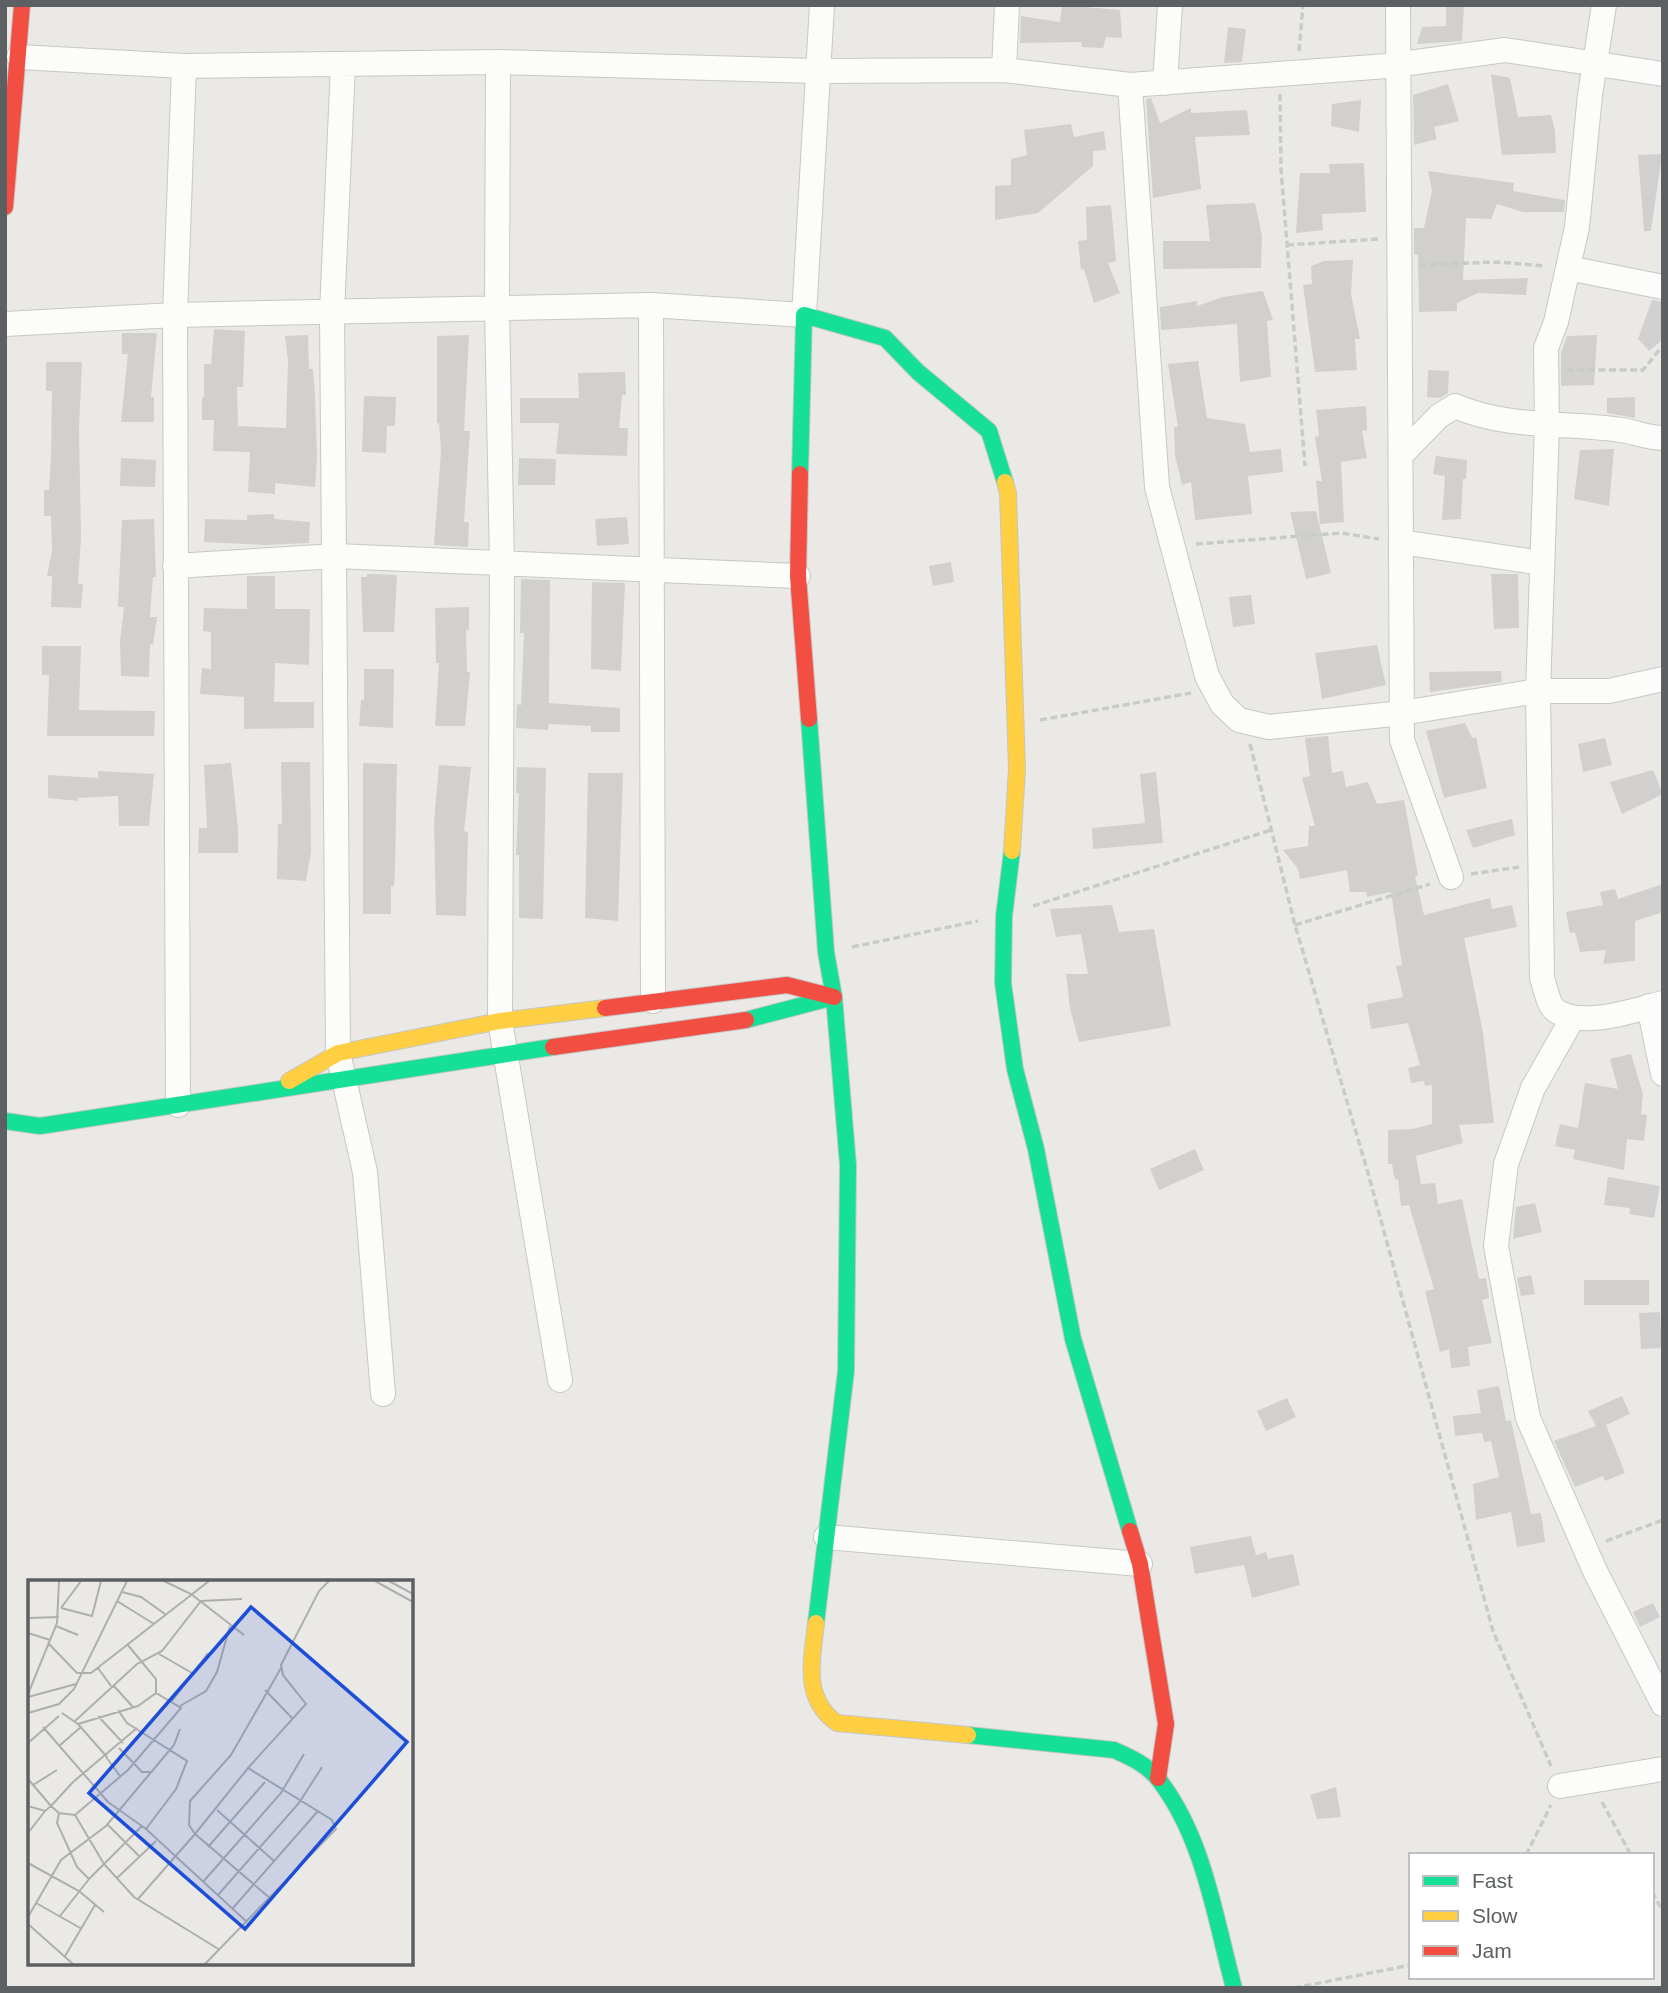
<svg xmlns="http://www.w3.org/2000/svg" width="1668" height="1993" font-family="Helvetica,sans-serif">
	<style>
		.building { fill: #d2d0cf }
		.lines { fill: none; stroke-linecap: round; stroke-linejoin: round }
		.street-casing { stroke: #c7c7c6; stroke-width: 26 }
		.fast-casing { stroke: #c5c6c5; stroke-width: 18 }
		.slow-casing { stroke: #c5c6c5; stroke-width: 18 }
		.jam-casing { stroke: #c5c6c5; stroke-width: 18 }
		.path { stroke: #c8ccc8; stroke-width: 3.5; stroke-dasharray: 7 3.5; stroke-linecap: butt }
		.street { stroke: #fcfcfb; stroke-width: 24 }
		.fast { stroke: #16e098; stroke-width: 16 }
		.slow { stroke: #ffcf43; stroke-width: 16 }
		.jam { stroke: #f24e42; stroke-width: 16 }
		.inset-road { fill: none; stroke: #aeaeae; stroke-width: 2 }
		.view { fill: #1d4ed8; fill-opacity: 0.15; stroke: #1d4ed8; stroke-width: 3.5 }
		.inset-edge { fill: none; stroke: #5c6063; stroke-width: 3.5 }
	</style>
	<rect width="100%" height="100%" fill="#ebe9e6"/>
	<path class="building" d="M1062 5 1120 10 1122 38 1106 37 1103 48 1082 47 1081 42 1020 43 1021 16 1060 22Z
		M1446 5H1464L1462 41 1417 44 1422 27 1446 26Z
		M1228 27 1246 29 1242 62 1224 63Z
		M1491 74 1510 78 1518 117 1551 115 1555 131 1556 153 1502 155Z
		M1448 84 1459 121 1434 127 1437 139 1414 145 1413 95Z
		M1151 98 1160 123 1191 108V113L1247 110 1250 135 1195 137 1201 189 1153 198 1146 99Z
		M1361 100 1359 132 1331 126 1332 104Z
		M1071 124 1074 137 1104 131 1106 150 1093 151V166L1038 213 995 220V186L1011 185V159L1027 155 1024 130Z
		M1662 154 1651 231H1644L1638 155Z
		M1364 163 1366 212 1322 214 1323 230 1296 233 1300 173H1330L1329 164Z
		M1428 171 1514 183 1513 191 1565 200 1564 212H1523L1497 204 1491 219 1466 218 1463 280 1528 278 1526 295 1478 293 1457 303V311L1419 312 1418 255 1414 254V228H1424L1432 191Z
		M1255 203 1262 236 1261 268 1163 269V241H1210L1206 205Z
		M1111 205 1116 261 1108 263 1120 293 1094 303 1084 269 1081 270 1078 241 1087 240 1086 207Z
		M1353 260 1351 294 1360 339H1355L1357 370 1315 372 1303 285 1312 284 1311 266 1324 261Z
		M1263 291 1273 320 1267 321 1271 377 1240 382 1237 324 1161 330 1160 307 1197 301V306L1223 297Z
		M1652 300 1663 302V334L1661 341 1649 351 1638 339Z
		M214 329 245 331 243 387H237L238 426 286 428 288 360 285 336 308 335 309 369H313L315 396 317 457 315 487 275 483V494L248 492 250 452 213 451 214 420H202V397H204V364H211Z
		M122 333H157L151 397H154V422H121L128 354H122Z
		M469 335 464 431H470L464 522H469L468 547 434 545 441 452 439 423H437V336Z
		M1597 335 1594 385 1561 386V353L1567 336Z
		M1198 361 1207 418 1245 424 1250 452 1281 449 1283 472 1248 476 1252 514 1195 520 1191 482 1182 485 1175 455 1174 427H1178L1168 364Z
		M46 362H82L79 428 81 538 78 584H83L81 608 51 607 52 576H47L52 551 51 516H44V490H49L51 457 52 391H46Z
		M1428 370 1449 371 1448 393 1440 398 1427 397Z
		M625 372 626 395H622L619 428H628L627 456 556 454 559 423H520V398H579L578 373Z
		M364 396 396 397 395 426H387L386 453 362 452Z
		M1635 397V418L1607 413V398Z
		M1366 406 1367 430 1362 431 1367 458 1341 462 1344 522 1320 524 1316 481H1322L1315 437 1319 436 1316 410Z
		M1614 449 1609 506 1574 499 1580 450Z
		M1436 456 1467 460 1466 479H1463L1461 519 1442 520 1445 476 1433 474Z
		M121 458 156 460 155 487 120 486Z
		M519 458 556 459 555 485H518Z
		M1316 511 1331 573 1306 579 1290 512Z
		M274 514V519L310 522 309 543 266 545 204 542 205 519 247 520V515Z
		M627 517 629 544 597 546 595 519Z
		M154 519 156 577H153L150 617H157L153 645 150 644 149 677 121 676 120 641 124 607H118L122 520Z
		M951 562 954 582 933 586 929 566Z
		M367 574 397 575 394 632H363L361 577H367Z
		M1491 574H1518L1519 628 1494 629Z
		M247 576H275V609H310L309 665 275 663 274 702H314V728L244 729V697L200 694 202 668 211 669V632L203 631 204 608 247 609Z
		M521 579 550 580 549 703 620 708V732H591V726L549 724 548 730 516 728 517 704 521 705 524 633H520Z
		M592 582 625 583 621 671 591 669Z
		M1251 595 1255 624 1233 627 1229 597Z
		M469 607V630H466L467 672H470L465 726H435L439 663H436L435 608Z
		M1377 645 1386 685 1322 699 1315 653Z
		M42 646H81L79 710 155 711 154 736H47L49 675H42Z
		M364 669H394L393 728 359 726 361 700H364Z
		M1501 671 1502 682 1430 692 1429 672Z
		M1465 723 1472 738 1476 737 1487 788 1444 798 1426 731Z
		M1328 736 1332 773 1343 771 1346 787 1368 782 1377 804 1404 800 1418 875 1415 876 1424 915 1490 898 1492 909 1512 905 1517 927 1464 938 1483 1033 1494 1123 1459 1125 1463 1143 1416 1156 1421 1184 1435 1183 1438 1204 1462 1199 1479 1279 1486 1278 1489 1298 1482 1300 1492 1343 1468 1347 1470 1366 1451 1368 1449 1349 1440 1352 1425 1291 1434 1289 1409 1205 1401 1206 1398 1179 1395 1180 1392 1164H1388V1130L1413 1129 1432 1124V1085L1425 1086 1424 1081 1411 1083 1408 1068 1420 1065 1408 1023 1371 1029 1367 1004 1403 997 1396 966 1402 965 1391 892 1367 897 1366 892H1350L1347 870 1300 879 1298 869 1283 850 1308 846 1309 826H1315L1302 778 1310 776 1305 738Z
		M1605 738 1612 765 1583 772 1578 744Z
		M281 762H310L311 852 306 881 277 879 278 824H282Z
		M231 763 238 829V853H198L199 828H207L204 765Z
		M363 763 397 764 395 869 394 886H391V914H363Z
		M439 765 471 767 464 831 468 832 466 916 436 915 434 822Z
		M517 767 546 768 543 919 519 918V855H516L519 793H516Z
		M1653 770 1663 794 1622 814 1610 782Z
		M98 771 154 774 149 826H119L118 796 78 798V801L48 798V775L98 778Z
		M1156 772 1163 843 1093 849 1092 828 1145 823 1140 774Z
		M588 773H623L618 921 585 918Z
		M1512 819 1515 835 1473 848 1466 830Z
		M1663 884V912L1635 921V961L1603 964 1606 950 1580 952 1575 932 1570 933 1566 912 1603 905 1600 892 1615 889 1618 899Z
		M1112 905 1119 932 1154 929 1171 1026 1079 1042 1070 1008 1066 974H1088L1081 934 1056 937 1050 909Z
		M1631 1054 1643 1094 1641 1114 1647 1115 1644 1141 1627 1139 1624 1170 1573 1159 1575 1150 1555 1146 1560 1124 1578 1128 1585 1083 1618 1089 1610 1059Z
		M1195 1149 1204 1170 1159 1190 1150 1169Z
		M1608 1177 1660 1186 1654 1218 1629 1214 1630 1208 1604 1205Z
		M1535 1203 1542 1232 1513 1239 1516 1207Z
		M1531 1275 1535 1294 1521 1296 1517 1278Z
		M1584 1280H1649V1305H1584Z
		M1660 1312 1662 1348 1641 1349 1639 1313Z
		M1499 1386 1506 1421 1511 1420 1531 1514 1541 1513 1545 1542 1517 1547 1511 1512 1476 1520 1473 1484 1499 1477 1491 1441 1484 1442 1482 1433 1455 1436 1453 1416 1481 1413 1477 1390Z
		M1622 1396 1630 1414 1606 1425 1625 1473 1605 1481 1603 1476 1575 1487 1554 1441 1596 1426 1588 1411Z
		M1287 1398 1296 1417 1266 1431 1257 1411Z
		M1251 1536 1256 1555 1266 1552 1268 1559 1293 1554 1300 1585 1252 1598 1244 1565 1195 1574 1190 1547Z
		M1653 1603 1660 1617 1640 1627 1633 1612Z
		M1336 1787 1341 1817 1317 1819 1310 1795Z"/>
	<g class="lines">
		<defs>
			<path id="street" d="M1398 5 1402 740 1451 877
				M1604 5 1590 95 1577 227 1556 322 1546 348 1547 426 1538 691 1542 978C1545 987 1548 1003 1554 1009 1578 1030 1635 1010 1663 1003
				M19 57 184 66 498 62 817 71 1004 70 1130 85 1387 66 1505 50 1663 74
				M498 62 497 308 502 565 500 1021 560 1380
				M343 65 332 312 338 1053 365 1172 383 1394
				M1004 70 1007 5
				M1165 83 1170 5
				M1130 85 1157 487 1207 676 1222 704 1239 720 1269 727 1402 713 1538 691H1609L1663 679
				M1568 268 1663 287
				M651 305 653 1001
				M5 324 175 315 651 305 804 315 822 5
				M1401 455 1439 416 1455 406C1508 429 1565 422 1621 430 1636 432 1647 438 1663 438
				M1401 542 1542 563
				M175 566 336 556 798 576
				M1649 1006 1663 1074
				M1572 1019 1533 1088 1506 1164 1496 1246 1528 1418 1595 1571 1663 1704
				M178 1105 175 315 184 66
				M826 1537 1140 1564
				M1560 1786 1663 1769"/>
			<path id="fast" d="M800 474 804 315 885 338 918 372 989 431 1005 482
				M809 719 826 952 834 997 848 1165 846 1371 816 1623
				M1012 851 1004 916 1003 983 1015 1069 1036 1149 1073 1339 1130 1531
				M746 1020 834 997
				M5 1121 40 1126 553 1047
				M968 1735 1114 1750C1130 1757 1148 1765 1159 1780 1204 1838 1215 1918 1234 1988"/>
			<path id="slow" d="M1005 482 1008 493 1017 769 1012 851
				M289 1081 338 1053 500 1021 605 1008
				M816 1623C812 1660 802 1698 837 1723L968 1735"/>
			<path id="jam" d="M5 207 22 5
				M800 474 798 576 809 719
				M605 1008 787 985 834 997
				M553 1047 746 1020
				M1130 1531 1140 1564 1166 1724 1158 1778"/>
		</defs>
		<use href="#street" class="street-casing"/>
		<use href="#fast" class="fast-casing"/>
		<use href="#slow" class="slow-casing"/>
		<use href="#jam" class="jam-casing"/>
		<path class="path" d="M1299 51 1303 5
			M1280 94 1281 169 1305 466
			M1287 245 1379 239
			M1420 265 1498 262 1545 266
			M1567 370H1643L1660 349H1663
			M1196 544 1341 533 1379 539
			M1040 720 1191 693
			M1250 744 1295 925 1368 1173 1493 1631 1551 1766
			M1471 874 1519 867
			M1033 906 1271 830
			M1295 925 1430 884
			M852 947 978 921
			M1606 1541 1663 1520
			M1602 1802 1631 1855
			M1526 1855 1551 1805
			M1652 1892 1663 1911
			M1294 1988 1411 1965"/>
		<use href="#street" class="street"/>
		<use href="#fast" class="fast"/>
		<use href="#slow" class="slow"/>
		<use href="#jam" class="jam"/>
	</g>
	<g transform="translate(28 1580)">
		<rect width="385" height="385" fill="#ebe9e6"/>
		<path class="inset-road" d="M136 1 163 14 216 55M347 1 385 22M361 1 385 14M94 12 113 17 137 34M89 21 126 44M33 28 64 36 73 1M33 28 53 1M0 38 31 37M28 46 50 55M0 53 22 60M21 64 49 93H63L181 1M99 64 128 99V113M131 74 164 93M70 88 83 106M85 105 105 127M237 110 264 138M0 114 29 43 31 1M0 117 48 104M144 121 180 73M152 126 178 111 189 92 202 46M90 130 99 143 159 181 148 209 118 249M0 133 31 124 46 109 99 1M34 133 50 144 79 177M70 136 95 163M47 141 109 84 134 71 173 21 214 19M15 147 80 222 118 249 219 342M0 163 31 136M31 166 53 147M91 168 114 192H122M78 177 92 196M220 188 167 254 161 245 162 221 203 175 253 88M220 188 278 124 255 95 253 85 291 11 301 1M0 199 23 226 17 231 0 226M5 205 29 190M189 230 246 281M31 233 23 226 45 202 109 148M47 235 31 233 29 243 49 287 61 299 76 284 47 235 100 190 153 128 128 113 110 126 50 144M79 244 112 277M114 246 76 284 106 317 192 370M0 253 17 231M180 267 237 202M0 283 51 311 76 332M88 299 128 261M175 302 253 213 276 174M190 315 271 223 294 187M110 319 167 254 243 319M8 323 54 349M205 328 290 231M32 336 61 299M0 337 33 280 78 246 146 165 152 149M0 344 45 384M37 376 67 325M177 384 308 249 304 240 220 188"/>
		<path class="view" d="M223 27 379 162 217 349 61 213Z"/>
		<rect width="385" height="385" class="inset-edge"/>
	</g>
	<rect width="1668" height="1993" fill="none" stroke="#5c6063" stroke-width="14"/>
	<rect x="1409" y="1853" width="245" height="126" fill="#ffffff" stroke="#bebfc1" stroke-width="2"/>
	<rect x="1423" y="1876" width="35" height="10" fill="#16e098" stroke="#bebfc1" stroke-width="2"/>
	<text x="1472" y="1888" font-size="21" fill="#5c6063">Fast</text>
	<rect x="1423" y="1911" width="35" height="10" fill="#ffcf43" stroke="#bebfc1" stroke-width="2"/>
	<text x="1472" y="1923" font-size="21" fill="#5c6063">Slow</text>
	<rect x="1423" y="1946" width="35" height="10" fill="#f24e42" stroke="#bebfc1" stroke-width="2"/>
	<text x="1472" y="1958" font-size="21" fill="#5c6063">Jam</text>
</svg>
